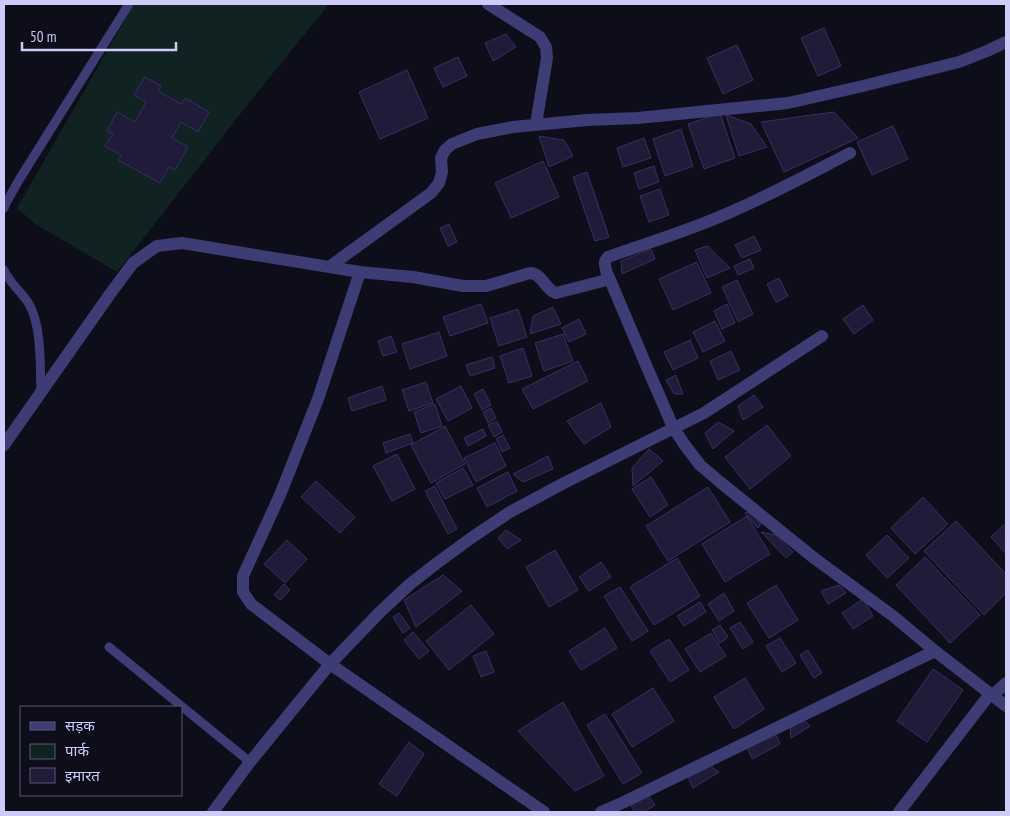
<svg xmlns="http://www.w3.org/2000/svg" width="1010" height="816" font-family="'PT Sans Narrow','Noto Sans Devanagari',sans-serif">
	<style>
		.green { fill: #102322 }
		.building { fill: #201b39; stroke: #382f62 }
		.lines { fill: none; stroke-linecap: round; stroke-linejoin: round }
		.service { stroke: #3d3c74; stroke-width: 9 }
		.minor { stroke: #3d3c74; stroke-width: 12 }
	</style>
	<rect width="100%" height="100%" fill="#0e0d1a"/>
	<path class="green" d="M134 4H329L245 108 117 272 35 224 17 208Z"/>
	<path class="building" d="M824 28 841 66 818 76 801 38Z
		M506 34 516 47 493 61 485 43Z
		M737 45 753 80 723 94 707 58Z
		M458 57 467 76 443 87 434 68Z
		M407 70 428 118 380 139 359 92Z
		M145 77 161 86 158 91 181 104 185 98 209 112 198 132 181 122 172 138 188 147 175 170 169 167 160 183 118 160 121 155 105 146 113 134 107 131 117 112 135 122 146 102 134 95Z
		M834 112 858 138 784 172 761 122Z
		M720 113 735 158 704 169 688 124Z
		M726 115 751 124 767 147 739 156Z
		M893 126 908 159 872 175 857 142Z
		M681 129 693 166 665 176 653 139Z
		M539 136 564 140 573 156 549 167Z
		M644 138 651 158 623 167 617 148Z
		M543 161 559 197 511 218 495 183Z
		M654 166 659 182 639 189 634 173Z
		M587 172 609 237 595 241 573 177Z
		M660 189 669 215 649 222 640 196Z
		M449 224 457 242 448 246 440 228Z
		M754 236 761 250 742 258 735 245Z
		M707 246 730 268 707 278 695 250Z
		M651 249 655 259 622 274 621 261Z
		M750 259 754 268 738 275 734 266Z
		M697 262 711 293 673 310 659 279Z
		M779 278 788 296 776 302 767 284Z
		M737 280 753 314 738 322 722 287Z
		M481 304 488 323 450 336 443 317Z
		M727 304 735 323 722 329 714 311Z
		M863 305 873 320 854 334 843 319Z
		M553 307 561 324 530 334 533 316Z
		M518 309 527 337 499 346 490 318Z
		M579 319 586 334 569 342 562 328Z
		M715 321 725 341 703 352 693 332Z
		M439 332 447 356 410 369 402 344Z
		M563 334 573 361 544 371 535 343Z
		M391 336 397 352 383 356 378 341Z
		M690 340 698 358 673 370 664 352Z
		M523 348 532 376 509 383 500 356Z
		M731 351 740 370 718 380 710 361Z
		M492 357 495 368 470 376 466 365Z
		M578 361 588 381 533 409 522 389Z
		M676 375 683 394H674L666 380Z
		M426 382 433 403 409 411 402 390Z
		M382 386 386 400 352 411 348 398Z
		M461 386 472 408 448 421 436 399Z
		M483 389 491 405 482 410 474 394Z
		M754 395 763 407 743 420 738 406Z
		M601 403 611 427 584 444 567 421Z
		M435 404 442 426 421 433 414 412Z
		M491 408 496 418 488 423 483 412Z
		M497 421 502 432 494 437 488 425Z
		M718 422 734 431 713 449 705 433Z
		M767 425 791 456 750 489 725 457Z
		M445 426 465 464 431 483 411 445Z
		M483 429 486 436 468 446 464 438Z
		M410 434 413 443 386 453 383 443Z
		M503 435 510 448 502 452 496 439Z
		M495 443 506 466 476 482 464 458Z
		M649 449 663 461 633 486 632 468Z
		M397 454 415 489 392 501 373 466Z
		M548 456 553 469 523 482 513 474Z
		M463 468 473 485 445 499 436 483Z
		M508 472 517 491 487 507 477 488Z
		M651 477 668 505 650 517 632 489Z
		M316 481 355 517 340 533 301 497Z
		M435 486 457 529 448 534 425 491Z
		M708 487 730 522 668 561 646 526Z
		M923 497 948 524 915 554 891 528Z
		M750 511 761 524 758 528 745 513Z
		M747 516 770 554 725 582 702 544Z
		M956 521 1006 574V593L984 615 924 551Z
		M1006 523V554L991 537Z
		M506 530 521 540 507 549 498 538Z
		M761 532 776 535 793 552 786 558Z
		M887 535 909 558 887 578 866 555Z
		M287 540 307 559 285 583 264 564Z
		M555 550 578 590 549 607 526 567Z
		M925 557 980 615 950 643 896 585Z
		M677 558 700 596 654 625 630 587Z
		M601 562 611 577 589 591 579 577Z
		M443 575 462 591 416 627 404 600Z
		M284 584 290 590 280 600 274 595Z
		M776 585 798 620 769 638 747 603Z
		M839 585 846 593 828 604 821 591Z
		M620 587 648 631 632 641 604 596Z
		M724 593 734 611 719 621 708 604Z
		M863 599 873 616 853 629 842 613Z
		M700 602 706 612 684 626 677 616Z
		M471 605 494 634 449 670 426 641Z
		M399 613 410 628 403 633 393 617Z
		M740 622 753 642 743 649 730 628Z
		M720 625 728 637 720 643 712 630Z
		M605 628 617 648 581 670 569 651Z
		M413 632 429 651 419 659 404 640Z
		M711 633 726 656 700 672 685 649Z
		M780 638 796 663 782 672 766 646Z
		M669 639 689 670 670 682 650 651Z
		M808 650 822 673 814 678 800 655Z
		M486 651 494 672 481 677 473 656Z
		M933 669 963 690 927 742 897 721Z
		M745 678 764 709 734 729 714 697Z
		M653 688 674 721 632 747 612 714Z
		M563 702 604 776 575 791 518 731Z
		M605 714 642 773 623 784 587 725Z
		M801 718 810 726 791 738 790 727Z
		M775 733 780 744 752 759 747 747Z
		M409 742 424 754 397 796 379 784Z
		M710 766 719 772 693 788 688 777Z
		M648 795 655 805 644 812H635L631 806Z"/>
	<g class="lines">
		<path class="service" d="M4 208 6 203 19 180 129 4
			M4 270C10 284 22 292 29 304 42 326 40 367 41 393
			M109 647 250 762"/>
		<path class="minor" d="M488 4 540 37 546 47 547 58 536 124
			M329 267 431 193 439 183 442 172 441 158 445 150 452 144 477 134 513 127 587 120 638 118 788 103 863 86 959 62 987 51 1006 42
			M360 272 318 399 280 495 243 576V592L251 604 330 664 544 812
			M608 275 646 365 673 427 684 444 700 465 720 482 814 558 893 616 935 651 1006 706
			M4 445 110 294 133 263 157 246 182 243 360 272 413 277 463 286H486L530 273C542 273 545 290 556 293L603 281 607 278C608 270 601 263 608 257 647 243 688 231 726 214 769 196 809 174 850 153
			M992 696 1006 683
			M213 812 250 762 330 664 379 613 410 584 437 563 474 536 510 512 564 483 704 413 822 336
			M601 812 622 803 935 651
			M899 812 990 694"/>
	</g>
	<rect width="1010" height="816" fill="none" stroke="#cfcbf9" stroke-width="10"/>
	<rect x="20" y="706" width="162" height="90" fill="#0e0d1a" stroke="#5b5973"/>
	<rect x="30" y="722" width="25" height="8" fill="#3d3c74" stroke="#5b5973"/>
	<text x="65" y="731" font-size="15" fill="#cfcbf9">सड़क</text>
	<rect x="30" y="744" width="25" height="15" fill="#102322" stroke="#5b5973"/>
	<text x="65" y="756" font-size="15" fill="#cfcbf9">पार्क</text>
	<rect x="30" y="768" width="25" height="15" fill="#201b39" stroke="#5b5973"/>
	<text x="65" y="781" font-size="15" fill="#cfcbf9">इमारत</text>
	<path d="M22 42v8h154v-8" fill="none" stroke="#cfcbf9" stroke-width="2.5"/>
	<text x="30" y="42" font-size="15" fill="#cfcbf9" stroke="#0e0d1a" stroke-width="4" paint-order="stroke">50 m</text>
</svg>
